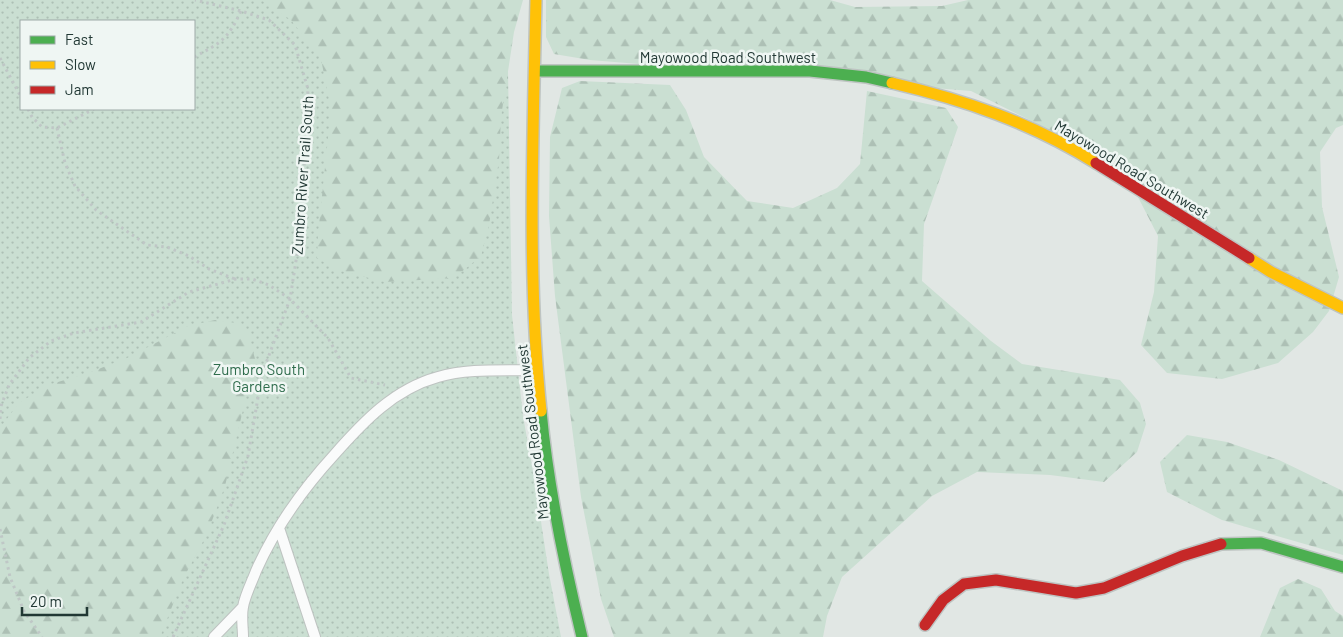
<svg xmlns="http://www.w3.org/2000/svg" width="1343" height="637" font-family="Barlow,sans-serif">
	<style>
		.green { fill: url(#green-dots); fill-rule: evenodd }
		.forest { fill: url(#forest-firs) }
		.lines { fill: none; stroke-linecap: round; stroke-linejoin: round }
		.lane-casing { stroke: #bec3c1; stroke-width: 12 }
		.fast-casing { stroke: #bec4c2; stroke-width: 14 }
		.slow-casing { stroke: #bec4c2; stroke-width: 14 }
		.jam-casing { stroke: #bec4c2; stroke-width: 14 }
		.path { stroke: #bfc7c6; stroke-width: 3; stroke-dasharray: 2.5 4; stroke-linecap: butt }
		.lane { stroke: #fafbfb; stroke-width: 10 }
		.fast { stroke: #4caf50; stroke-width: 11 }
		.slow { stroke: #ffc107; stroke-width: 11 }
		.jam { stroke: #c62828; stroke-width: 11 }
		.labels { text-anchor: middle; dominant-baseline: central; stroke-width: 5; stroke-linejoin: round; paint-order: stroke }
		.street-label { font-size: 15px; fill: #213834; stroke: #eff6f3 }
		.park-label { font-size: 15px; fill: #2e6c4c; stroke: #eff6f3 }
	</style>
	<defs>
		<pattern id="green-dots" width="8" height="8" patternUnits="userSpaceOnUse" patternTransform="scale(1.25)"><rect width="8" height="8" fill="#cadfd2"/><path d="M2 2h.1M6 6h.1" fill="none" stroke="#adc0b5" stroke-width="1.8" stroke-linecap="round"/></pattern>
		<pattern id="forest-firs" width="22" height="20" patternUnits="userSpaceOnUse" patternTransform="scale(1.25)"><rect width="22" height="20" fill="#cadfd2"/><path d="M5 1l3.5 6h-7zM16 11l3.5 6h-7z" fill="#adc0b5"/></pattern>
	</defs>
	<rect width="100%" height="100%" fill="#e1e7e4"/>
	<path class="green" d="M0 0H289L508 71 512 315 523 416 536 489 549 574 561 637H0ZM21 21H194V109H21Z"/>
	<path class="forest" d="M261 0H523L514 32 501 117 499 160 489 225 481 256 454 278 385 282 337 270 317 258 318 235 331 109 321 59 291 20Z
		M546 0H830L855 7 942 6 968 0H1343V125L1336 128 1320 152 1322 207 1339 277 1329 311 1313 332 1278 363 1222 379 1167 373 1141 345 1154 292 1158 236 1122 166 971 91 590 60 554 54 546 37Z
		M580 81 670 85 686 110 704 157 747 201 793 208 837 188 860 164 867 91 946 108 958 127 924 224 922 281 991 341 1022 364 1120 380 1140 403 1146 424 1137 452 1104 482 1050 475 977 472 932 496 842 577 827 616 823 637H614L601 599 581 497 555 296 549 216 550 137 562 88Z
		M215 320 236 323 249 336 255 359 225 486 207 534 183 579 160 637H0V428L19 403 48 385 88 373 127 358 188 326Z
		M1187 435 1227 442 1279 460 1343 491V555L1222 520 1167 492 1160 462Z
		M1298 579 1321 589 1335 611 1343 616V637H1260L1280 588Z"/>
	<g class="lines">
		<defs>
			<path id="lane" d="M279 528 315 637
				M214 637 243 607
				M243 637C243 627 241 616 243 607 245 595 252 582 256 571 275 528 302 490 334 455 363 422 394 389 438 377 469 368 504 371 536 370"/>
			<path id="fast" d="M535 71H810L866 77 892 83
				M541 411C548 487 564 563 582 637
				M1221 544 1261 543 1343 567"/>
			<path id="slow" d="M536 0C533 137 527 275 541 411
				M892 83C965 100 1032 123 1096 163
				M1249 258 1271 272 1343 308"/>
			<path id="jam" d="M1096 163 1249 258
				M925 625 943 600 964 584 996 580 1076 593 1104 588 1182 556 1221 544"/>
		</defs>
		<use href="#lane" class="lane-casing"/>
		<use href="#fast" class="fast-casing"/>
		<use href="#slow" class="slow-casing"/>
		<use href="#jam" class="jam-casing"/>
		<path class="path" d="M194 57C221 43 228 39 241 11
			M0 58 21 97
			M28 109 32 117 42 127 57 128 94 109
			M57 128 65 163 75 186 96 210 147 245 167 247 189 256 209 269 235 279
			M0 419 1 406 9 385 29 358 51 341 74 333 141 322 189 292 236 279H252L269 285 290 299 328 338 351 378 385 385
			M0 529 10 577 24 611 42 637
			M173 637 224 525 248 456 262 374 290 299 301 229 308 89 295 45 269 20 241 11 195 0"/>
		<use href="#lane" class="lane"/>
		<use href="#fast" class="fast"/>
		<use href="#slow" class="slow"/>
		<use href="#jam" class="jam"/>
	</g>
	<g class="labels">
		<g class="street-label">
			<text x="728" y="57">Mayowood Road Southwest</text>
			<text transform="translate(1132 169) rotate(31)">Mayowood Road Southwest</text>
			<text transform="translate(302 175) rotate(-86)">Zumbro River Trail South</text>
			<text transform="translate(532 432) rotate(-97)">Mayowood Road Southwest</text>
		</g>
		<g class="park-label">
			<text x="259" y="369">Zumbro South<tspan x="259" dy="17">Gardens</tspan></text>
		</g>
	</g>
	<rect x="20" y="20" width="175" height="90" fill="#eff6f3" stroke="#9daaa7"/>
	<rect x="30" y="36" width="25" height="8" fill="#4caf50" stroke="#9daaa7"/>
	<text x="65" y="45" font-size="15" fill="#213834">Fast</text>
	<rect x="30" y="61" width="25" height="8" fill="#ffc107" stroke="#9daaa7"/>
	<text x="65" y="70" font-size="15" fill="#213834">Slow</text>
	<rect x="30" y="86" width="25" height="8" fill="#c62828" stroke="#9daaa7"/>
	<text x="65" y="95" font-size="15" fill="#213834">Jam</text>
	<path d="M22 607v8h65v-8" fill="none" stroke="#213834" stroke-width="2.5"/>
	<text x="30" y="607" font-size="15" fill="#213834" stroke="#eff6f3" stroke-width="4" paint-order="stroke">20 m</text>
</svg>
